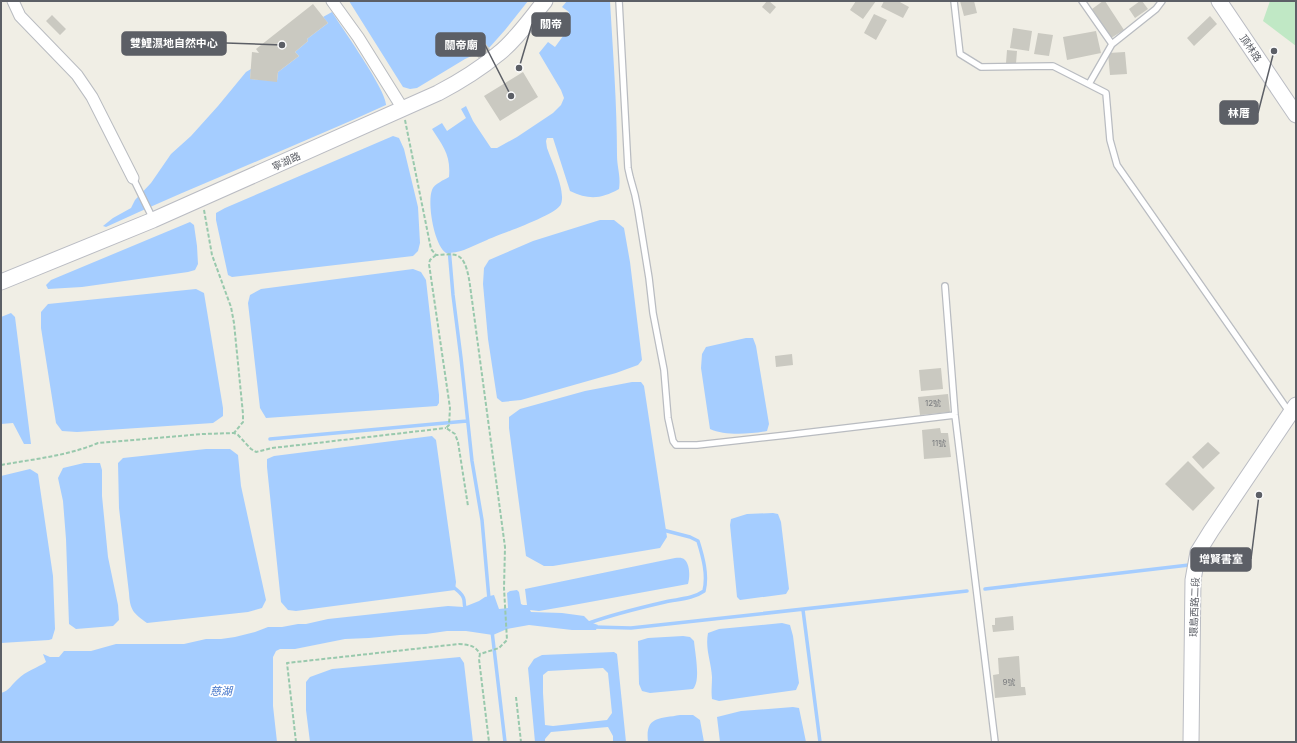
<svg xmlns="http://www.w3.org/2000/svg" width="1297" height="743" font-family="Inter,'Noto Sans TC',sans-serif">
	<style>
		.green { fill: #c0e8c5 }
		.water { fill: #a5cdff; fill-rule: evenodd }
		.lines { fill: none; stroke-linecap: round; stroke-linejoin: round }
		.stream { stroke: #a5cdff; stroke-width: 3.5 }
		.building { fill: #cac9c1 }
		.lane-casing { stroke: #b9bcc1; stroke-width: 8 }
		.street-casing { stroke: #b9bcc1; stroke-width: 13 }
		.secondary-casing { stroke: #babcc3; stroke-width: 17 }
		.path { stroke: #99c9ad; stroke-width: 2; stroke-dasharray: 4 2; stroke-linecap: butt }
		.lane { stroke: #fff; stroke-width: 5.5 }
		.street { stroke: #fff; stroke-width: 11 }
		.secondary { stroke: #fff; stroke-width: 15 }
		.labels { text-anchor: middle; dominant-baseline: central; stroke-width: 3.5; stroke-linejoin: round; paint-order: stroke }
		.number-label { font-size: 8px; fill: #787a7d }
		.street-label { font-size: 10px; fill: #5c5f66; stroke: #fff }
		.water-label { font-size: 11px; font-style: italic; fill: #4273c8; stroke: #fff }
		.leader { fill: none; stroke: #5c5f66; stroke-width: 1.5 }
		.callout-dot { fill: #5c5f66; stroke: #fff; stroke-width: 1.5 }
		.callout { fill: #5c5f66; stroke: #5c5f66; stroke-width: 1.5 }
		.callout-label { font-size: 11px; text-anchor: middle; font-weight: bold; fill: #fff }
	</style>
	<rect width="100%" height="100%" fill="#f0eee5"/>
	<path class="green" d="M1270 1H1296V46L1263 21Z"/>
	<path class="water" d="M349 1H528L505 30 489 48 482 40 471 48 476 54 465 59 417 88 410 89 403 87Z
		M567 1H610C613 53 617 104 617 155 617 168 621 176 619 189 601 199 589 200 570 191L553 138H547L546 141 547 148C552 162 566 191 561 204 557 215 500 234 487 240 479 243 472 247 464 250 459 252 452 253 446 253 434 245 427 203 432 190 434 184 444 180 449 177 451 155 443 146 432 129L442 123 447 131 466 118 461 109 466 106 473 121 491 148H497L517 137 553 113 561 105 564 98 561 90 539 53 548 42 555 47 569 28 561 22 569 12 562 7Z
		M332 12C342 28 387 91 386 105 294 147 199 184 106 227L103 226 113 218 131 208 135 200 151 183 171 154 191 136 218 106 246 72 251 69 250 79 277 81 278 72 299 56 295 52 308 41 307 39 328 23 323 17Z
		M393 136 399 138 404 149 418 207 420 243 418 251 413 256 232 277 228 275 216 220V213L225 208Z
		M600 220H614L624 228 630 262 642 360 638 365 616 373 521 400 502 402 497 398 488 339 483 284 484 268 489 260 533 241Z
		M190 222 194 225 197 246 198 264 195 270 188 272 82 287 48 289 46 285 51 280Z
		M413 269 421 272 426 280 439 395V403L437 406 266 418 260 408 248 303 250 295 261 289Z
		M196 289 204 293 223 408V416L213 423 77 432 62 431 56 423 41 328V312L48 304Z
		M11 313 15 317 31 444H24L13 423 1 424V317Z
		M746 338H753L756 346 769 424 767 431C751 434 725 436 710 429L701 368 702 354 706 347Z
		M632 382H641L644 386 667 537 660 548 553 566H544L526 556 509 428V417L520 409 585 391Z
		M432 436 436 440 456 582 455 590 296 611 288 610 281 602 267 467V459L274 456Z
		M206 449H230L238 455 241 486 266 600 262 608 248 612 147 623C133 613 130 610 129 593L119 508 118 463 123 458Z
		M84 463H100L102 470V496L108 557 118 605 119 620 113 626 76 629 69 624 66 539 63 501 58 478 63 468Z
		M30 469 38 474 53 576 55 629 52 639 49 640 1 643V476Z
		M773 513 778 514 781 522 789 589 786 594 740 600 737 597 730 525 731 519 747 514Z
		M675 558C678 558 682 557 685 560 690 565 690 577 688 584L568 606 539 611 530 610 531 612 562 613 584 616 590 622 598 625 596 630H572L529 625 507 629 493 635 466 631H447L426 634 400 635 369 638 345 639 295 649H280L276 651 273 657V706L277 742H1V693C9 691 12 684 18 679 26 671 37 668 46 662L43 654 50 657H59L64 651H91L116 644H184L206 639H221L235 637 255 632 268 627H282L298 624H306L328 619 448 606 464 607 479 601 485 597 494 595 499 609 508 608 507 593 510 591 517 590 519 592 521 604 523 605H527L525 589Z
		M782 623 790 625 793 636 799 683 796 690 719 701 712 699C711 692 712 685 712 677 711 661 705 649 708 633L719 629Z
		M683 636 690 637 694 641C695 653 701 681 693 689L650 693 642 691 639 684 638 641 648 638Z
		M614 652 617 654 626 742H613V736L608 727 551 732 545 739V742H535L528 668 534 659 542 655ZM603 668 608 673 612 713 607 720 553 726 545 725 543 693V675L548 671Z
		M460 657 464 663 473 742H310L306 710V682L310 677 332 669Z
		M793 707 799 708 806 742H720L717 717 741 711Z
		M680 715H693L700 720 704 742H648C645 716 659 719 680 715Z"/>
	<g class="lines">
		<path class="stream" d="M449 248 453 295 461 358 472 461 482 520 489 599
			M270 439 467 421
			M452 586C456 590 463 593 464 600 464 604 464 606 466 610
			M985 589 1189 565
			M803 610 820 742
			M589 623C614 614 639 608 665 602 678 599 693 599 704 591 708 575 703 557 698 541L690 537 663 530
			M594 627 631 628 677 623 967 591
			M492 631 505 742"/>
	</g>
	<path class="building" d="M767 1H769L776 7 770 14 762 7Z
		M856 1H876L863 19 850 10Z
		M884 1H898L909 7 903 18 881 7Z
		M960 1H974L977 13 964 16Z
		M1103 1H1105L1124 30 1111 38 1092 9Z
		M1140 1H1142L1148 9 1135 18 1129 9Z
		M313 4 328 23 307 39 308 41 295 52 299 56 278 72 277 82 250 79 252 52 259 53 256 49Z
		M874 14 887 20 876 40 864 33Z
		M52 15 66 29 60 35 46 21Z
		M1210 16 1217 24 1194 46 1187 38Z
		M1013 28 1032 31 1029 51 1010 48Z
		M1096 31 1101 53 1067 60 1063 37Z
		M1038 33 1053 35 1049 56 1034 54Z
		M483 40 492 52 480 60 471 48Z
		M1007 50 1017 51 1016 64 1006 63Z
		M1125 52 1127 74 1110 75 1108 53Z
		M523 72 538 97 500 121 484 96Z
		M792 354 793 365 776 367 775 356Z
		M941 368 943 389 921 391 919 370Z
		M948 394 950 412 920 415 918 397Z
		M940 428 941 433H948L951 457 924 459 922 430Z
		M1208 442 1220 453 1203 469 1192 457Z
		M1188 461 1215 488 1193 511 1165 484Z
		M1013 616 1014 630 993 632 992 625H995V618Z
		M1019 656 1021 687H1025L1026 695 995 698 993 675 999 674 998 658Z"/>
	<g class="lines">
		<defs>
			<path id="lane" d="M619 1 628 168 630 177 635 195 638 210 649 278 653 313 664 370 668 418 673 441 676 445H697L787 435 955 415
				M954 1 960 54 981 67 1053 66 1106 93 1110 140 1117 165 1290 413
				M1082 1 1112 44
				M1089 84 1112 44 1156 9 1162 1
				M133 178 153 219
				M945 286 955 415 995 742"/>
			<path id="street" d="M13 1 20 16 77 75 92 97 133 178
				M332 1 358 37 403 109"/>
			<path id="secondary" d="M1219 1 1296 115
				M1 282 153 220 438 93C459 82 480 69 498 54 516 40 530 19 545 1
				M1191 742 1193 580 1198 552 1211 531 1296 405"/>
		</defs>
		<use href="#lane" class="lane-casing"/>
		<use href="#street" class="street-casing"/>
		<use href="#secondary" class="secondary-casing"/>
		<path class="path" d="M405 120 431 249 436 255C442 255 452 253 458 256 469 261 470 289 472 300L505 547 504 588 507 640 499 648 480 654 479 659 489 742
			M204 210 212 255 231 307 234 323 243 414V422L234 433
			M436 255 430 260 429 264 450 408 449 425 446 428 455 434 458 442 468 506
			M1 465C34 459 67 456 98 443L203 434 234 433 238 435 251 449 256 452 272 448 308 444 446 428
			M516 697 521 742
			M296 742 287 663 459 644C469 645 475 645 480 654"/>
		<use href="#lane" class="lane"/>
		<use href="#street" class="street"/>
		<use href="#secondary" class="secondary"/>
	</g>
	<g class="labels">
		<g class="number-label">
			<text x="933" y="403">12號</text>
			<text x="939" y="443">11號</text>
			<text x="1009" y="682">9號</text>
		</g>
		<g class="street-label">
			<text transform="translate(1251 48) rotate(56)">頂林路</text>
			<text transform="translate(286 161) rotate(-24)">寧湖路</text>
			<text transform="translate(1194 607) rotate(-88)">環島西路二段</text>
		</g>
		<g class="water-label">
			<text x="221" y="691">慈湖</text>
		</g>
	</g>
	<path class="leader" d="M519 68L532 24M282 45L226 43M511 96L485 45M1274 51L1258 113M1259 495L1251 559"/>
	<g class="callout-dot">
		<circle cx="519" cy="68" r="4"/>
		<circle cx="282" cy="45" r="4"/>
		<circle cx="511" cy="96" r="4"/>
		<circle cx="1274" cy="51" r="4"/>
		<circle cx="1259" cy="495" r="4"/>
	</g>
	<g class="callout">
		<rect x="532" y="13" width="38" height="23" rx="4"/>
		<rect x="122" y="32" width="104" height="23" rx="4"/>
		<rect x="436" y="33" width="49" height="23" rx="4"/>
		<rect x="1220" y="101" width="38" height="23" rx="4"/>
		<rect x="1191" y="548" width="60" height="23" rx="4"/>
	</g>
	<g class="callout-label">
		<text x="551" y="28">關帝</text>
		<text x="174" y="47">雙鯉濕地自然中心</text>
		<text x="461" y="49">關帝廟</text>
		<text x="1239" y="117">林厝</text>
		<text x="1221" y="563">增賢書室</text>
	</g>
	<rect width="1297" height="743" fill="none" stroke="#5c5f66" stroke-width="4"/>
</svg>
